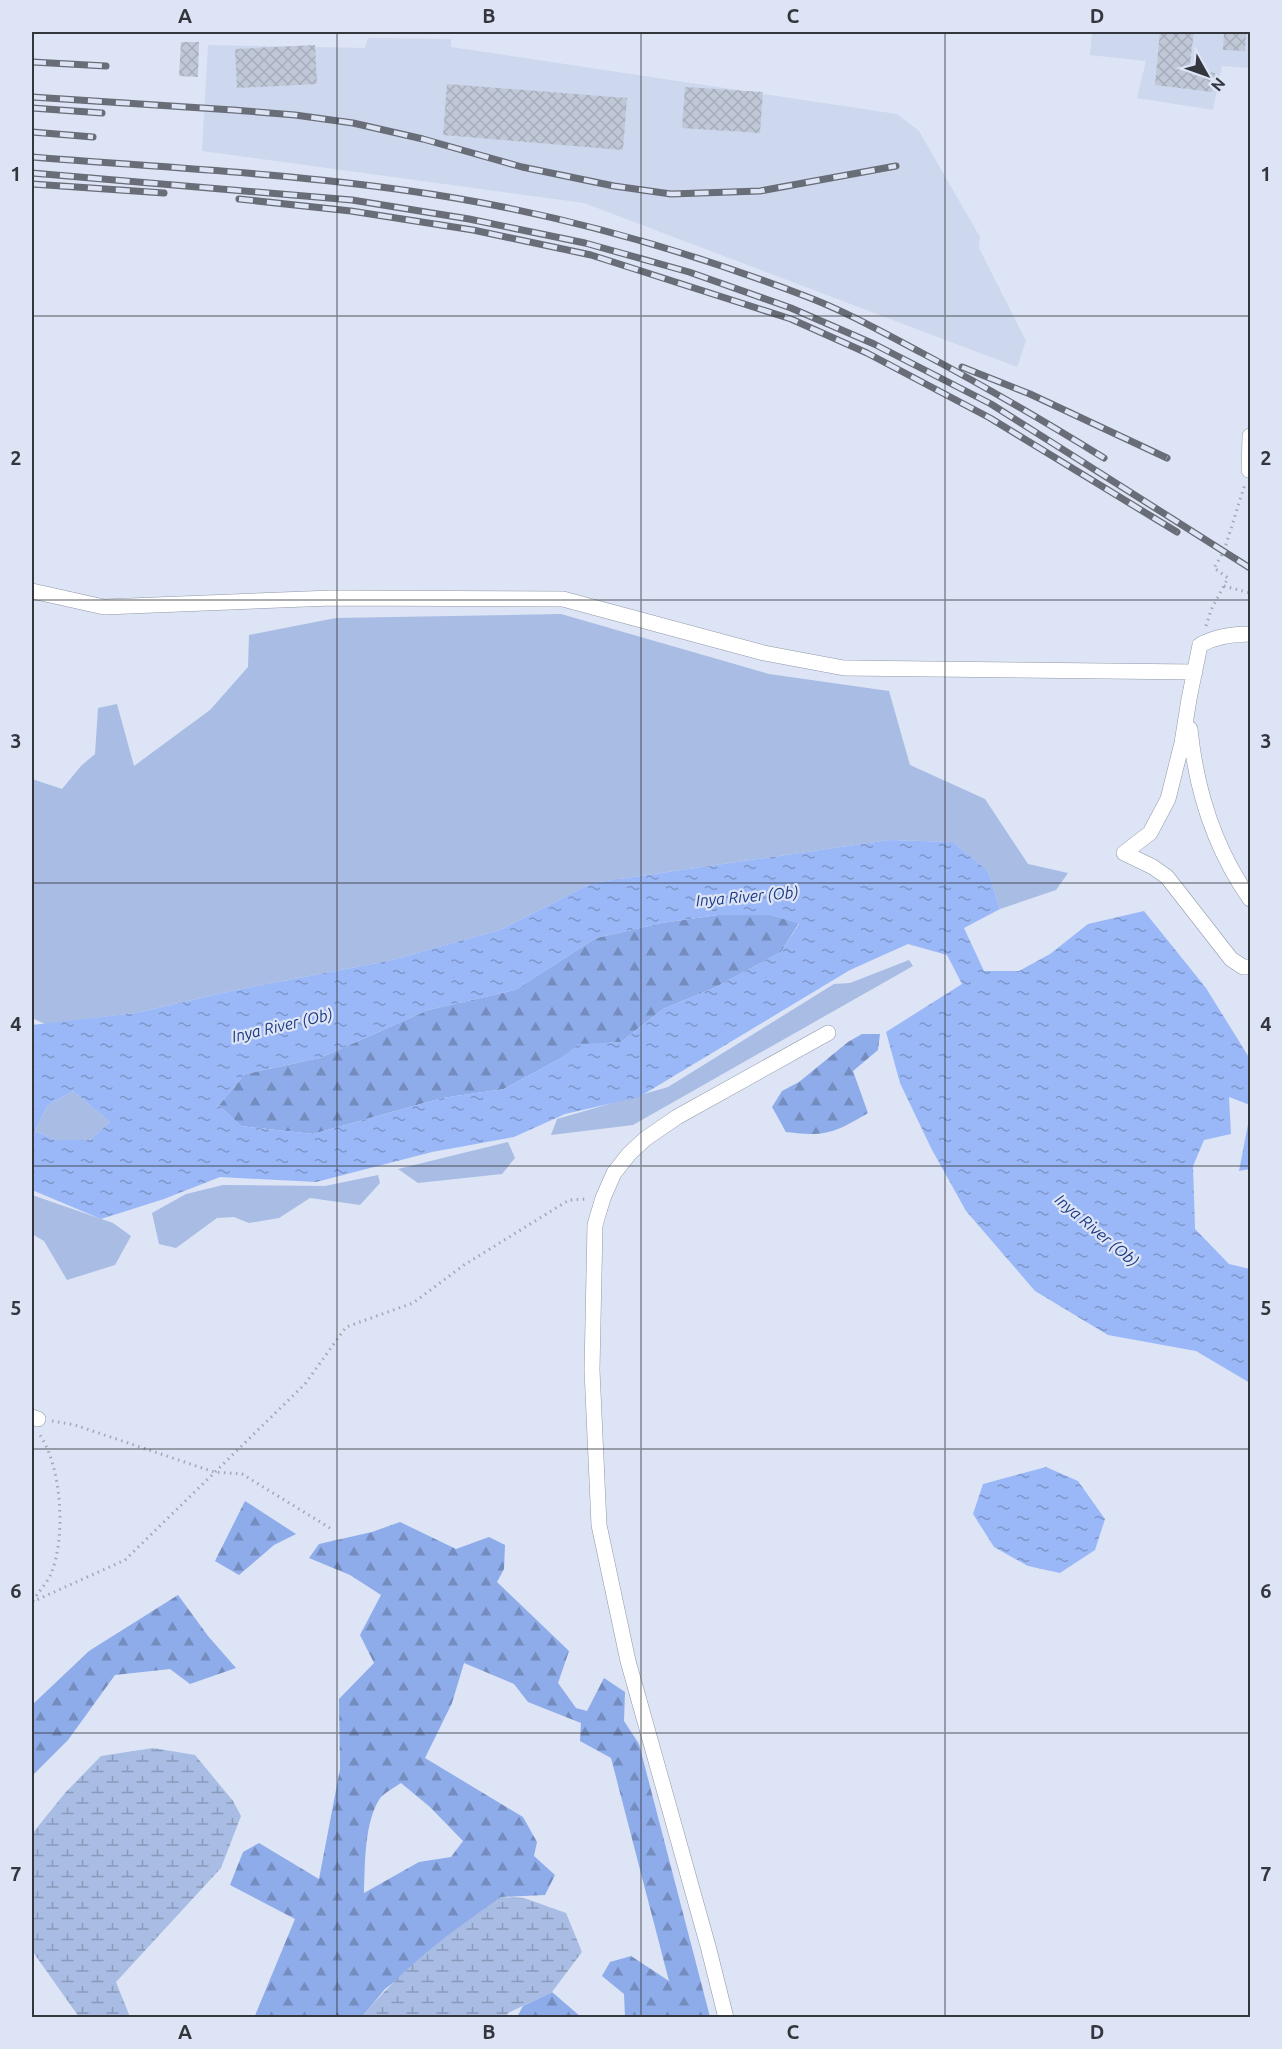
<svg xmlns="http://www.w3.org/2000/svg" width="1282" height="2049" font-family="Ubuntu,sans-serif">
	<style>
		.built { fill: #cdd8ef }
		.green { fill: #a8bce4 }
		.forest { fill: url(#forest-firs); fill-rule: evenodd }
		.wetland { fill: url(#wetland-marsh) }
		.water { fill: url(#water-ripples); fill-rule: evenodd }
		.building { fill: url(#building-cross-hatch) }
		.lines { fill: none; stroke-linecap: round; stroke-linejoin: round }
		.street-casing { stroke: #9098a7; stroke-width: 16 }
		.path { stroke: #a2a8b5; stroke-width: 3; stroke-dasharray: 1.5 4.5; stroke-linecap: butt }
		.street { stroke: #fff; stroke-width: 15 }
		.rail-casing { stroke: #696d77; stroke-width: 7 }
		.rail { stroke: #dce4f5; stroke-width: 4.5; stroke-dasharray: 14; stroke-linecap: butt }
		.grid { fill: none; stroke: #33363c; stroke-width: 1.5; stroke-opacity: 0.55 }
		.labels { text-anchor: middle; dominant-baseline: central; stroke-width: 4.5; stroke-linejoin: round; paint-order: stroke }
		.water-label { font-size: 16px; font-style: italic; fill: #1d3a82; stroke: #dce4f5 }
		.neatline { fill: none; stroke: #33363c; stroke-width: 2 }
		.grid-label { font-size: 20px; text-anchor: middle; font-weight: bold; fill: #33363c }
	</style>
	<defs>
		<pattern id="forest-firs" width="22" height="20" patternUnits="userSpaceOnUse" patternTransform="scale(1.5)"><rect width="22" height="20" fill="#8eabea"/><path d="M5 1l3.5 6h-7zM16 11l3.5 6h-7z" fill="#758cbf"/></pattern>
		<pattern id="wetland-marsh" width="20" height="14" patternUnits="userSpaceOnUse" patternTransform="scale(1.5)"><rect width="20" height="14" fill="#a8bce4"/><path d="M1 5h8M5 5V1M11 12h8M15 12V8" fill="none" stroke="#899aba"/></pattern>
		<pattern id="water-ripples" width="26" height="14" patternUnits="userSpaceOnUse" patternTransform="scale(1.5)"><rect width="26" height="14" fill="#9ab8f7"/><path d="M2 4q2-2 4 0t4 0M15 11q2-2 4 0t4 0" fill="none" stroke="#7e96c9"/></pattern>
		<pattern id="building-cross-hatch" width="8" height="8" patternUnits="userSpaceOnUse" patternTransform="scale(1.5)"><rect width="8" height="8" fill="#c0c8d8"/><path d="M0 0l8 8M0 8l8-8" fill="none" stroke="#a5acba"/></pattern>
	</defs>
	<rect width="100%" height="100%" fill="#dce4f5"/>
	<path class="built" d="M1092 32H1250V68L1222 66 1213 110 1137 98 1146 61 1090 55Z
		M368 38 451 39V47L897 114 919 131 980 237 979 248 1026 341 1017 367 584 203 202 151 208 45 365 48Z"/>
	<path class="green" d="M561 614 769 674 889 691 910 765 985 799 1028 864 1068 873 1056 890 1000 909 988 871 953 842 889 840 592 883 500 930 388 961 236 990 136 1013 45 1024 32 1018V779L62 789 81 766 95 754 98 708 117 704 134 766 210 710 248 667 249 635 336 618Z
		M909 960 913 966 633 1125 551 1135 557 1119 668 1087 834 984 850 983Z
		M73 1091 110 1122 90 1140H56L35 1131 48 1105Z
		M508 1142 515 1158 502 1174 418 1183 398 1169Z
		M378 1175 380 1183 360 1205 310 1198 279 1218 249 1223 234 1217 217 1218 176 1248 159 1244 152 1213 186 1194 223 1185 325 1186Z
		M32 1195 113 1223 131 1236 115 1265 67 1280 44 1241 32 1234Z"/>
	<path class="forest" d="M718 915H771L799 923 781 952 714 988 663 1009 621 1042 579 1045 561 1058 504 1089 442 1098 313 1134 241 1126 219 1105 245 1074 320 1058 428 1010 515 990 596 938 662 923Z
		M862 1034H880L878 1050 853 1071 868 1113C834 1133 826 1137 786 1132L772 1107 782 1091 799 1082 848 1042Z
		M245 1501 296 1534 274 1545 239 1575 215 1561Z
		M400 1522 456 1549 489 1537 505 1545 504 1569 497 1582 569 1651 558 1683 576 1708 587 1711 604 1678 625 1692 624 1721 639 1744 710 2017H625L624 1994 602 1976 610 1962 631 1956 669 1981 611 1758 580 1741 581 1723 528 1702 514 1684 464 1663 452 1703 425 1758 523 1817 537 1842 534 1856 555 1875 545 1895 501 1897 385 1989 362 2017 254 2018 295 1919 230 1885 243 1852 259 1843 319 1879 340 1769 339 1699 374 1663 360 1635 381 1595 350 1575 309 1558 319 1544 372 1532ZM401 1783 430 1807 463 1841 451 1857 419 1862 364 1893C365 1866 364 1820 381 1797 386 1792 395 1787 401 1783Z
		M178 1595 208 1636 236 1668 190 1684 170 1669 115 1675 68 1740 34 1774 32 1772V1705L89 1651Z
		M552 1992 581 2017H517L523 2006Z"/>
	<path class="wetland" d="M153 1748 195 1755 233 1801 241 1816 221 1868 116 1982 130 2017H79L33 1952 32 1945V1834L65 1793 101 1756Z
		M501 1897 524 1898 566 1913 582 1952 552 1992 508 2013 506 2017H362C403 1967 449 1933 501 1897Z"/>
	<path class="water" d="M889 840 953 842 988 871 1000 909 964 928 984 971H1019L1050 954 1088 924 1144 911 1206 988 1250 1059V1105L1229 1097 1231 1134 1204 1140 1193 1166 1195 1229 1229 1264 1250 1269V1383L1196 1351 1108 1335 1035 1291 966 1211 931 1148 900 1083 886 1032 962 984 947 955 908 944 850 970 639 1097 565 1114 514 1137 432 1152 316 1182 220 1177 164 1199 101 1219 32 1190V1025L136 1013 236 990 388 961 500 930 592 883ZM718 915H771L799 924 781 952 714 988 663 1009 621 1042 579 1044 561 1058 504 1089 442 1098 313 1134 241 1126 219 1105 245 1074 320 1058 428 1010 515 990 596 938 662 923ZM73 1091 110 1122 90 1140H56L35 1131 48 1105Z
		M1250 1114V1169L1239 1171Z
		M1046 1467 1078 1481 1105 1519 1095 1550 1060 1573 1028 1566 994 1547 973 1514 983 1484Z"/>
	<path class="building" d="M1160 32H1194L1189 70 1215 73 1212 92 1155 85Z
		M1224 33 1246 34 1245 51 1223 50Z
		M181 42H199L198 77 179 76Z
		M315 45 317 84 237 88 235 49Z
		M447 84 627 98 623 150 443 135Z
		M685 87 763 92 760 133 682 128Z"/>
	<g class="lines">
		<defs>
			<path id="street" d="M1249 470 1250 436
				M32 591 104 607 332 598 563 599 764 653 844 668 1195 672
				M1250 634C1232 634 1216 636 1200 645L1189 699 1182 743 1168 799 1150 833 1124 853 1153 867 1167 877 1231 959 1243 967H1250
				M1190 729C1196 789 1215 849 1250 899
				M32 1417 38 1419
				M726 2018 708 1946 628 1661 599 1525 592 1370 595 1225 603 1198 614 1173 629 1154 645 1139 677 1117 828 1033"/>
		</defs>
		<use href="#street" class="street-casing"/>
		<path class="path" d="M1224 586 1250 593
			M1206 626 1211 610 1228 578 1214 568 1224 551 1245 484
			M52 1421 75 1425 214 1472 242 1474 330 1528
			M33 1601C38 1592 47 1583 51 1574 66 1537 62 1468 40 1435
			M32 1602 125 1560 305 1384 346 1327 413 1303 464 1265 569 1200 587 1199"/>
		<use href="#street" class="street"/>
		<defs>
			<path id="rail" d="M32 62 106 66
				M32 97 233 110 295 115 353 123 423 139 522 167 614 186 671 194 760 191 896 166
				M32 108 102 113
				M32 132 93 137
				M32 157C158 167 285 173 410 191 545 210 677 247 805 296 845 311 884 333 922 353 984 386 1044 421 1104 458
				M32 173 352 200 469 219 585 243 689 272 791 308 874 344 991 404 1250 568
				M32 184 164 193
				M239 199 351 211 473 230 591 255 791 319 867 353 990 418 1177 532
				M962 367 1030 394 1167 458"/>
		</defs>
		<use href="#rail" class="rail-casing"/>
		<use href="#rail" class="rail"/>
	</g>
	<path class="grid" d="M337 32V2018M641 32V2018M945 32V2018M32 316H1250M32 600H1250M32 883H1250M32 1166H1250M32 1449H1250M32 1733H1250"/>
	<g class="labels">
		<g class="water-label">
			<text transform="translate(747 896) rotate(-5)">Inya River (Ob)</text>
			<text transform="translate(282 1025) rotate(-13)">Inya River (Ob)</text>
			<text transform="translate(1097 1230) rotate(40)">Inya River (Ob)</text>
		</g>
	</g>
	<rect width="1282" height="2049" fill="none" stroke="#dce4f5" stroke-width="66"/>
	<g transform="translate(1207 75) rotate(130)" stroke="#dce4f5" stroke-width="4.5" paint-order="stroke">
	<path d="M0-4.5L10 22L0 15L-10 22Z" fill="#33363c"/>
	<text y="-9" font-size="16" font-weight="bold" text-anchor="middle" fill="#33363c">N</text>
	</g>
	<rect x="33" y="33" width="1216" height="1983" class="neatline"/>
	<g class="grid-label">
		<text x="185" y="23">A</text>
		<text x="489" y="23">B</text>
		<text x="793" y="23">C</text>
		<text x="1097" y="23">D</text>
		<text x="16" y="181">1</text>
		<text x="1266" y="181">1</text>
		<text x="16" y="465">2</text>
		<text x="1266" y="465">2</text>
		<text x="16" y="748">3</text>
		<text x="1266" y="748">3</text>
		<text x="16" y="1031">4</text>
		<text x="1266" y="1031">4</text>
		<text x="16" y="1315">5</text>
		<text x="1266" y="1315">5</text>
		<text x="16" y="1598">6</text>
		<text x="1266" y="1598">6</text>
		<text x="16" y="1881">7</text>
		<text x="1266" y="1881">7</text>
		<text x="185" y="2039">A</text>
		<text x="489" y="2039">B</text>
		<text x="793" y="2039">C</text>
		<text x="1097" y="2039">D</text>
	</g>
</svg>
